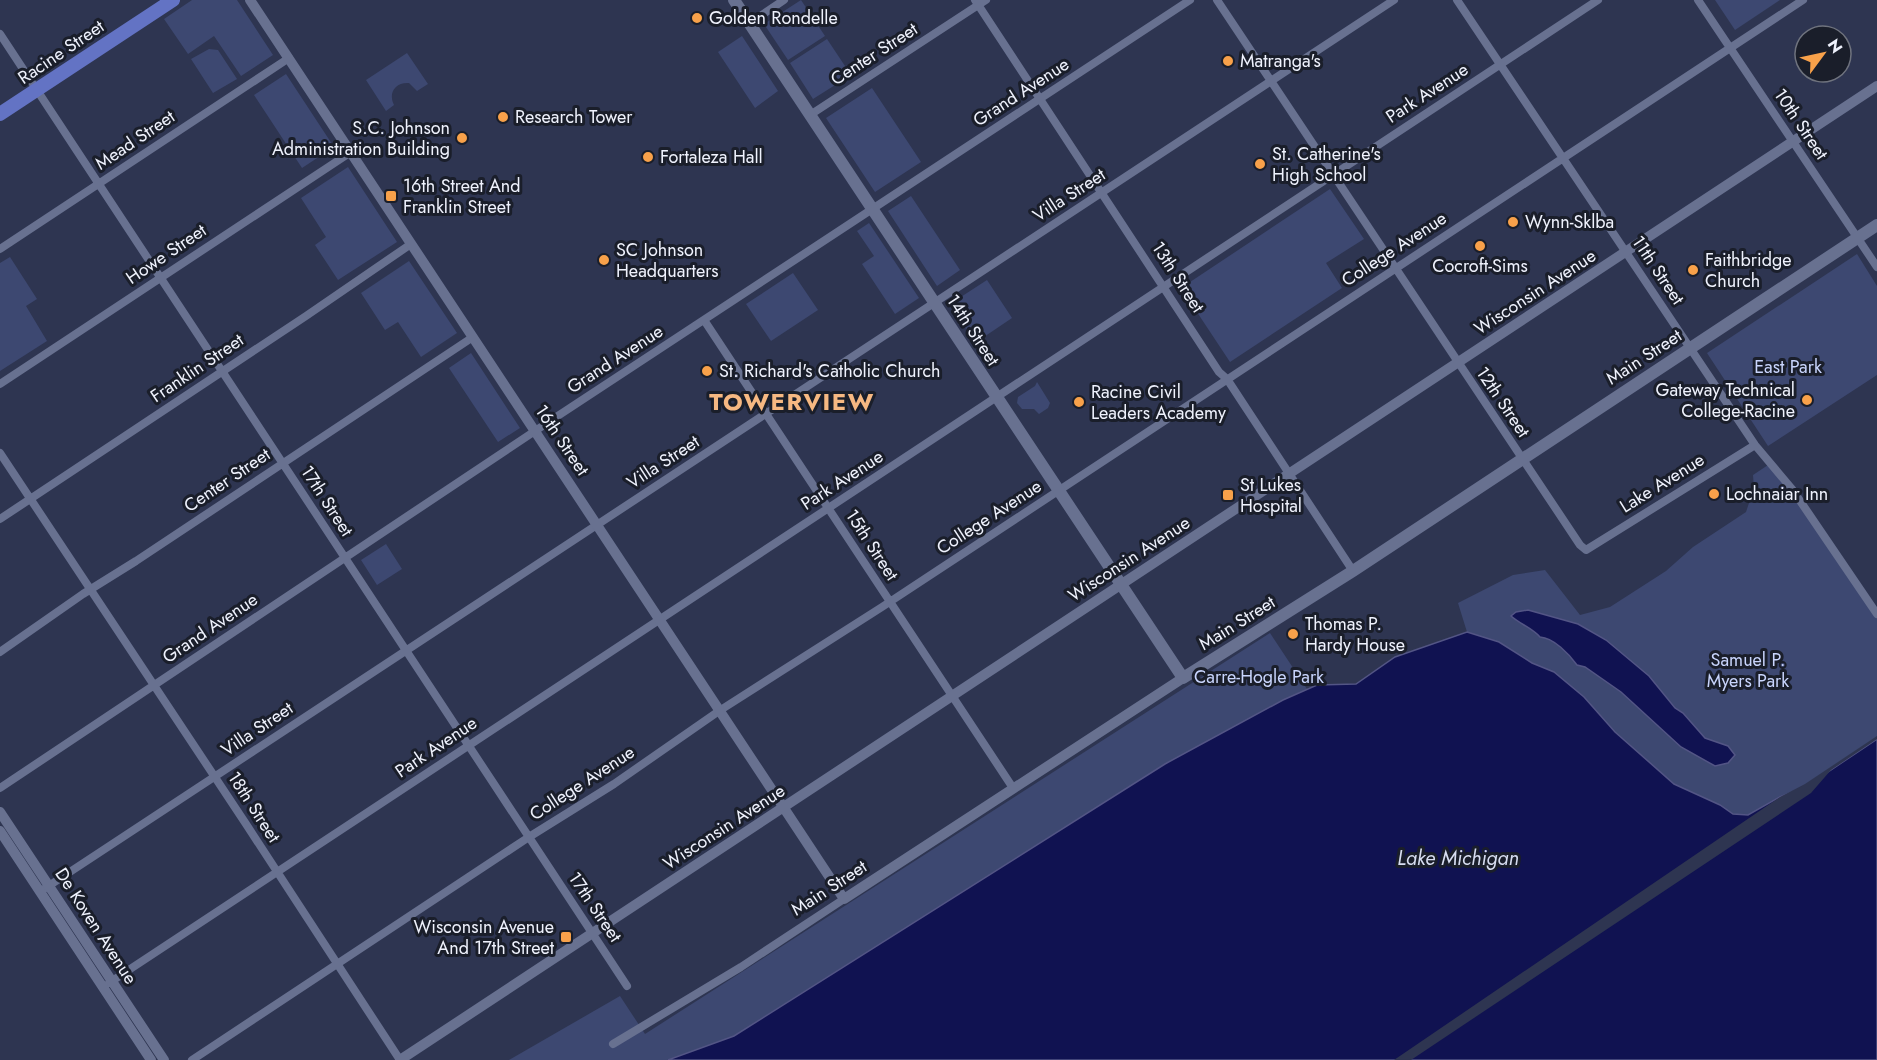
<svg xmlns="http://www.w3.org/2000/svg" width="1877" height="1060" font-family="Jost,sans-serif">
	<style>
		.green { fill: #3d4871 }
		.water { fill: #101251; stroke: #535585; stroke-width: 1.5 }
		.pier { fill: #2e3551 }
		.lines { fill: none; stroke-linecap: round; stroke-linejoin: round }
		.minor { stroke: #687190; stroke-width: 8 }
		.tertiary { stroke: #687190; stroke-width: 10 }
		.secondary { stroke: #687190; stroke-width: 12 }
		.primary { stroke: #6373c4; stroke-width: 14 }
		.poi-dot { fill: #f8a14a; stroke: #1a1e2a; stroke-width: 2 }
		.labels { text-anchor: middle; dominant-baseline: central; stroke-width: 6; stroke-linejoin: round; paint-order: stroke }
		.poi-label { font-size: 18px; fill: #eff2fd; stroke: #1a1e2a; text-anchor: start }
		.street-label { font-size: 18px; fill: #eff2fd; stroke: #1a1e2a }
		.park-label { font-size: 18px; fill: #c9d5fd; stroke: #1a1e2a }
		.water-label { font-size: 20px; font-style: italic; fill: #d7ddf1; stroke: #1a1e2a }
		.district-label { font-size: 24px; font-weight: bold; letter-spacing: 1.5px; fill: #f6b882; stroke: #1a1e2a }
	</style>
	<rect width="100%" height="100%" fill="#2e3551"/>
	<path class="green" d="M192 0H237L273 55 241 76 214 36 188 54 164 19Z
		M801 0 825 36 788 60 764 24Z
		M1715 0H1780L1735 30Z
		M742 36 778 91 755 108 718 52Z
		M827 39 851 75 813 99 790 63Z
		M209 49 218 50 237 79 213 93 191 59Z
		M407 53 428 84 417 91 409 83C395 82 388 93 394 105L386 111 366 80Z
		M286 74 334 147 302 168 254 95Z
		M872 88 921 162 875 192 826 118Z
		M348 167 397 242 338 280 315 245 326 237 301 198Z
		M1330 189 1364 239 1326 263 1342 288 1230 362 1181 288Z
		M911 196 960 270 937 286 888 211Z
		M869 223 919 298 895 314 862 264 874 256 857 231Z
		M1857 254 1877 286V375L1768 446 1707 353Z
		M10 257 37 299 26 306 47 341 0 371V263Z
		M409 261 457 333 421 357 398 322 385 330 361 293Z
		M793 273 818 310 771 341 746 304Z
		M987 280 1012 318 975 343 950 304Z
		M471 353 520 428 498 442 449 368Z
		M1037 382 1050 403 1048 408 1039 414 1034 409H1022L1017 403 1018 397 1035 386Z
		M1771 463 1877 614V739L1807 786 1780 797 1748 815 1733 814 1719 805 1674 784 1615 732 1584 697 1554 672 1532 663 1499 642 1467 632 1458 603 1513 575 1545 570 1580 615 1610 607 1666 571 1693 547 1746 512 1754 488 1753 475Z
		M386 544 402 569 377 585 361 560Z
		M1270 633 1307 689 1165 764 734 1036 667 1060H509L620 996 645 1034Z"/>
	<path class="water" d="M1528 610 1578 624 1606 640 1649 676 1675 708 1683 713 1705 738 1728 746 1735 755 1728 763 1715 766 1681 747 1621 692 1585 667 1577 665C1569 654 1554 638 1540 637 1532 628 1520 624 1511 616L1516 612Z
		M1467 632 1499 642 1532 663 1554 672 1584 697 1615 732 1674 784 1720 805 1733 814 1748 815 1780 797 1807 786 1877 739V1060H668L734 1036 1165 764 1283 700 1317 685 1356 684 1395 657Z"/>
	<path class="pier" d="M1877 736V739L1831 770 1811 793 1411 1060H1394L1780 797 1805 784Z"/>
	<g class="lines">
		<path class="minor" d="M975 0 1219 372 1227 379 1353 571
			M1217 0 1580 545 1586 550 1755 445
			M1457 0 1755 445 1792 489 1877 614
			M1698 0 1877 267
			M750 23 784 0
			M0 34 627 986
			M810 115 986 0
			M0 249 289 58
			M704 320 1013 788
			M0 384 351 152
			M0 453 246 824 400 1060
			M0 519 306 316 411 244
			M0 652 83 594 136 561 473 337
			M0 788 544 425 1190 0
			M44 889 1394 0
			M109 983 1598 0
			M613 1044 741 967 844 899
			M192 1060 529 837 614 784 719 711 882 607 1803 0"/>
		<path class="tertiary" d="M250 0 844 899 1183 678
			M0 812 164 1060
			M0 831 151 1060
			M400 1060 1877 86"/>
		<path class="secondary" d="M734 0 1183 678 1353 571 1877 225"/>
		<path class="primary" d="M0 114 173 0"/>
	</g>
	<g class="poi-dot">
		<circle cx="697" cy="18" r="6"/>
		<circle cx="1228" cy="61" r="6"/>
		<circle cx="503" cy="117" r="6"/>
		<circle cx="462" cy="138" r="6"/>
		<circle cx="648" cy="157" r="6"/>
		<circle cx="1260" cy="164" r="6"/>
		<rect x="385" y="190" width="12" height="12" rx="3"/>
		<circle cx="1513" cy="222" r="6"/>
		<circle cx="1480" cy="246" r="6"/>
		<circle cx="604" cy="260" r="6"/>
		<circle cx="1693" cy="270" r="6"/>
		<circle cx="707" cy="371" r="6"/>
		<circle cx="1807" cy="400" r="6"/>
		<circle cx="1079" cy="402" r="6"/>
		<circle cx="1714" cy="494" r="6"/>
		<rect x="1222" y="489" width="12" height="12" rx="3"/>
		<circle cx="1293" cy="634" r="6"/>
		<rect x="560" y="931" width="12" height="12" rx="3"/>
	</g>
	<g class="labels">
		<g class="poi-label">
			<text x="709" y="18">Golden Rondelle</text>
			<text x="1240" y="61">Matranga's</text>
			<text x="515" y="117">Research Tower</text>
			<text x="450" y="128" text-anchor="end">S.C. Johnson<tspan x="450" dy="21">Administration Building</tspan></text>
			<text x="1272" y="154">St. Catherine's<tspan x="1272" dy="21">High School</tspan></text>
			<text x="660" y="157">Fortaleza Hall</text>
			<text x="403" y="186">16th Street And<tspan x="403" dy="21">Franklin Street</tspan></text>
			<text x="1525" y="222">Wynn-Sklba</text>
			<text x="616" y="250">SC Johnson<tspan x="616" dy="21">Headquarters</tspan></text>
			<text x="1705" y="260">Faithbridge<tspan x="1705" dy="21">Church</tspan></text>
			<text x="1480" y="266" text-anchor="middle">Cocroft-Sims</text>
			<text x="719" y="371">St. Richard's Catholic Church</text>
			<text x="1795" y="390" text-anchor="end">Gateway Technical<tspan x="1795" dy="21">College-Racine</tspan></text>
			<text x="1091" y="392">Racine Civil<tspan x="1091" dy="21">Leaders Academy</tspan></text>
			<text x="1240" y="485">St Lukes<tspan x="1240" dy="21">Hospital</tspan></text>
			<text x="1726" y="494">Lochnaiar Inn</text>
			<text x="1305" y="624">Thomas P.<tspan x="1305" dy="21">Hardy House</tspan></text>
			<text x="554" y="927" text-anchor="end">Wisconsin Avenue<tspan x="554" dy="21">And 17th Street</tspan></text>
		</g>
		<g class="street-label">
			<text transform="translate(61 52) rotate(-34)">Racine Street</text>
			<text transform="translate(874 54) rotate(-33)">Center Street</text>
			<text transform="translate(1021 92) rotate(-33)">Grand Avenue</text>
			<text transform="translate(1427 93) rotate(-33)">Park Avenue</text>
			<text transform="translate(1801 124) rotate(56)">10th Street</text>
			<text transform="translate(135 140) rotate(-34)">Mead Street</text>
			<text transform="translate(1069 195) rotate(-33)">Villa Street</text>
			<text transform="translate(1394 249) rotate(-33)">College Avenue</text>
			<text transform="translate(166 254) rotate(-34)">Howe Street</text>
			<text transform="translate(1658 270) rotate(56)">11th Street</text>
			<text transform="translate(1178 277) rotate(57)">13th Street</text>
			<text transform="translate(1535 292) rotate(-33)">Wisconsin Avenue</text>
			<text transform="translate(973 330) rotate(57)">14th Street</text>
			<text transform="translate(1644 357) rotate(-33)">Main Street</text>
			<text transform="translate(615 359) rotate(-33)">Grand Avenue</text>
			<text transform="translate(197 368) rotate(-34)">Franklin Street</text>
			<text transform="translate(1503 402) rotate(56)">12th Street</text>
			<text transform="translate(562 440) rotate(56)">16th Street</text>
			<text transform="translate(663 462) rotate(-33)">Villa Street</text>
			<text transform="translate(227 480) rotate(-34)">Center Street</text>
			<text transform="translate(842 480) rotate(-33)">Park Avenue</text>
			<text transform="translate(1662 483) rotate(-32)">Lake Avenue</text>
			<text transform="translate(327 501) rotate(57)">17th Street</text>
			<text transform="translate(989 517) rotate(-33)">College Avenue</text>
			<text transform="translate(872 545) rotate(57)">15th Street</text>
			<text transform="translate(1129 559) rotate(-33)">Wisconsin Avenue</text>
			<text transform="translate(1237 623) rotate(-32)">Main Street</text>
			<text transform="translate(210 628) rotate(-34)">Grand Avenue</text>
			<text transform="translate(257 729) rotate(-34)">Villa Street</text>
			<text transform="translate(436 747) rotate(-34)">Park Avenue</text>
			<text transform="translate(582 783) rotate(-33)">College Avenue</text>
			<text transform="translate(254 807) rotate(57)">18th Street</text>
			<text transform="translate(724 827) rotate(-33)">Wisconsin Avenue</text>
			<text transform="translate(829 888) rotate(-33)">Main Street</text>
			<text transform="translate(595 907) rotate(56)">17th Street</text>
			<text transform="translate(96 926) rotate(57)">De Koven Avenue</text>
		</g>
		<g class="park-label">
			<text x="1788" y="367">East Park</text>
			<text x="1748" y="660">Samuel P.<tspan x="1748" dy="21">Myers Park</tspan></text>
			<text x="1259" y="677">Carre-Hogle Park</text>
		</g>
		<g class="water-label">
			<text x="1458" y="858">Lake Michigan</text>
		</g>
		<g class="district-label">
			<text x="792" y="401">TOWERVIEW</text>
		</g>
	</g>
	<g transform="translate(1823 54) rotate(57)"><circle r="28" fill="#1a1e2a" stroke="#6f737e" stroke-width="1.5"/>
	<path d="M0-4.5L10 22L0 15L-10 22Z" fill="#f8a14a"/>
	<text y="-9" font-size="16" font-weight="bold" text-anchor="middle" fill="#eff2fd">N</text>
	</g>
</svg>
